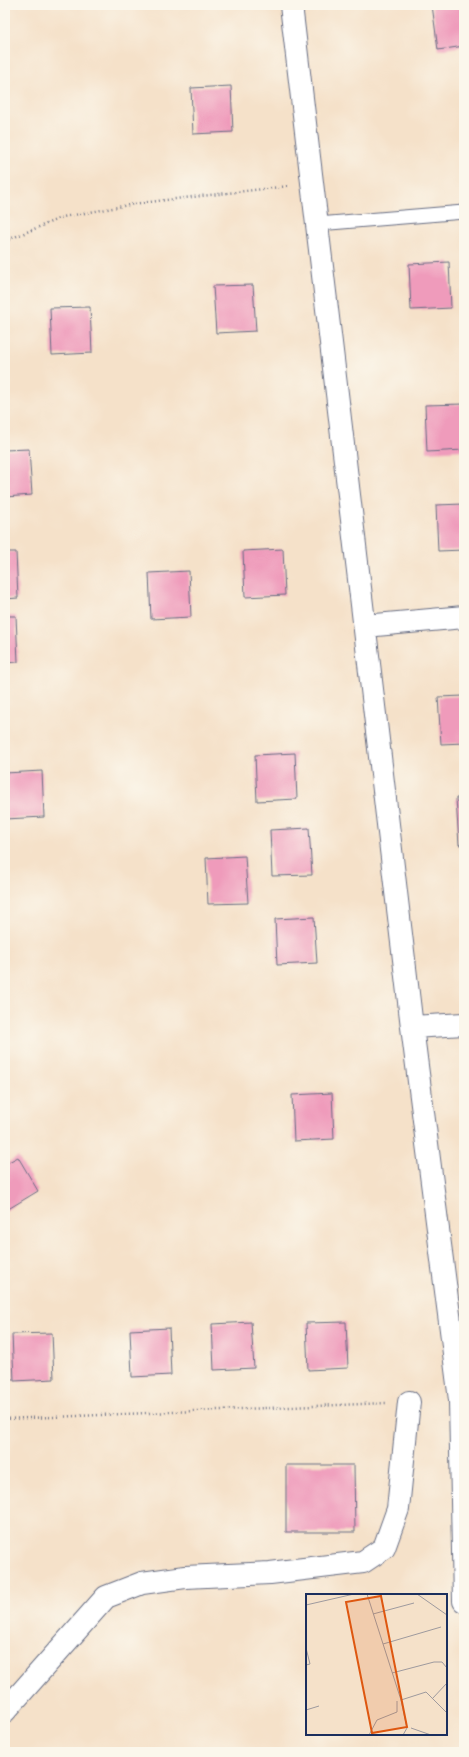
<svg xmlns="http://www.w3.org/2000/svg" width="469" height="1757" font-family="Vollkorn,serif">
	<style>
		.building { fill: #ef9bbb }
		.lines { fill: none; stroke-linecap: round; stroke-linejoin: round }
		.service-casing { stroke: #676d83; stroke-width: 15 }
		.minor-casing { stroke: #676d83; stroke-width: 24 }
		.path { stroke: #676d83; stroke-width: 2.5; stroke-dasharray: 1 3; stroke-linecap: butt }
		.service { stroke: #fff; stroke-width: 13 }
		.minor { stroke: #fff; stroke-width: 22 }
		.inset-road { fill: none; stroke: #9e9a9e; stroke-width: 1 }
		.view { fill: #de5710; fill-opacity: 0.15; stroke: #de5710; stroke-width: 2 }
		.inset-edge { fill: none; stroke: #1b2f5e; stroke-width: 2 }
	</style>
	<rect width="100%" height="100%" fill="#fbf7ec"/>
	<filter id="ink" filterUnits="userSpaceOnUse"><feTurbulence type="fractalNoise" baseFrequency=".025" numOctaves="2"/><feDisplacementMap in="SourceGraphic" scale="8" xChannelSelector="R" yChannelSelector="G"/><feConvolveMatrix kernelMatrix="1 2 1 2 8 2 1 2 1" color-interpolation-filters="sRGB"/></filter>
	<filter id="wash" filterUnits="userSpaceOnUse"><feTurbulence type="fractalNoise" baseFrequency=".012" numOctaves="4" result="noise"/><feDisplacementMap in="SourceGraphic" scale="16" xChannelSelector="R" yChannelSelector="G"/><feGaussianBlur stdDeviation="0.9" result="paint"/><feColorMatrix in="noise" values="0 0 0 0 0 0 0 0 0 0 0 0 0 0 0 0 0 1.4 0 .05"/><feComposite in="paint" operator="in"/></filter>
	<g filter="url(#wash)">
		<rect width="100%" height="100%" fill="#f5e1c9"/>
		<g id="blocks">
			<path class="building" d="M432 5H464V46L438 50Z
				M231 86 233 132 193 134 191 88Z
				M449 262 451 308 411 310 409 264Z
				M253 285 256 331 216 333 213 286Z
				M90 307 92 353 52 355 50 308Z
				M464 404V450L427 452 425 405Z
				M29 449 32 495 5 497V450Z
				M464 504V550L438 551 436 505Z
				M283 549 285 595 245 597 243 551Z
				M5 552H16L18 598 5 599Z
				M189 571 191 617 151 619 149 573Z
				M5 616H16L18 662 5 663Z
				M464 696V743L441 744 438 697Z
				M295 753 297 799 257 801 255 755Z
				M42 771 44 817 5 819V773Z
				M456 798H464V844L459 845Z
				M309 828 312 875 272 876 270 830Z
				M245 856 248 903 208 904 206 858Z
				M314 917 317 963 277 965 275 919Z
				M332 1093 334 1139 294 1141 292 1095Z
				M18 1157 38 1191 5 1211V1164Z
				M251 1322 254 1368 214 1370 212 1324Z
				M346 1322 348 1368 308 1370 306 1323Z
				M169 1328 171 1375 132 1377 130 1330Z
				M52 1333 54 1379 14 1381 12 1334Z
				M286 1465H354L355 1532H286Z"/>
		</g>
	</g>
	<g filter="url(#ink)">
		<use href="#blocks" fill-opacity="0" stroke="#676d83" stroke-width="1"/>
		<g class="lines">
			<defs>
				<path id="service" d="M318 224 464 212"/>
				<path id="minor" d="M291 5 412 1027 460 1400H464
					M365 626 464 617
					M412 1027 464 1024
					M460 1400 464 1601
					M5 1711 106 1597 142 1583 185 1577 270 1573 363 1562 384 1548 398 1509 409 1402"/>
			</defs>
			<use href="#service" class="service-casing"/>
			<use href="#minor" class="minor-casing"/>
			<path class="path" d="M5 241 63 217 140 203 289 186
				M5 1419 386 1403"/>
			<use href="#service" class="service"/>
			<use href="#minor" class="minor"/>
		</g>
	</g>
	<g transform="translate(306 1594)">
		<rect width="141" height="141" fill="#f5e1c9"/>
		<path class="inset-road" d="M61 0 95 106 120 98 141 119M111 0 141 21M0 11 48 0M67 20 108 9M77 50 135 33M0 54 4 70 0 71M86 79 128 68H136L141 74M126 105 141 89M95 106 101 134 97 141M0 116 13 112M105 134 125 141M63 141 71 126 91 118V107"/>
		<path class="view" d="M75 2 101 133 66 139 40 8Z"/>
		<rect width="141" height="141" class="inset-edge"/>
	</g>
	<rect width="469" height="1757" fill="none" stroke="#fbf7ec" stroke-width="20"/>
</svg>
